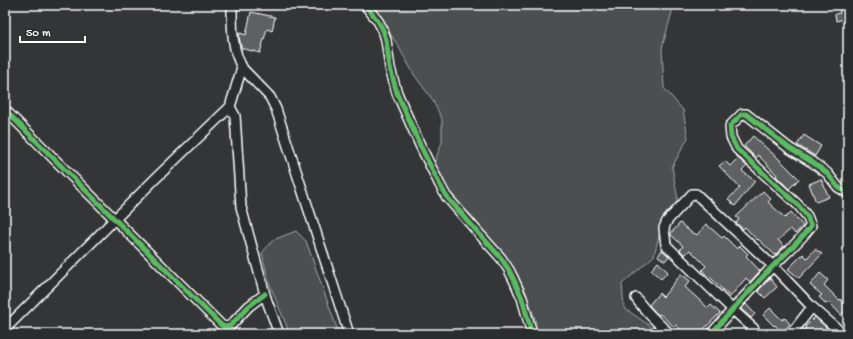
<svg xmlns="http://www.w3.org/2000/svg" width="853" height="339" font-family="'Gochi Hand',sans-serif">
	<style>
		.green { fill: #4c4f50; stroke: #a6a7a8 }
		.building { fill: #5f6162; stroke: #fff }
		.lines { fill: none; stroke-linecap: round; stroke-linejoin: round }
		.street-casing { stroke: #fff; stroke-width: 12 }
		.street { stroke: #2a2d2e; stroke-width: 9 }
		.cycleway-casing { stroke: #2a2d2e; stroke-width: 8 }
		.cycleway { stroke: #5cba63; stroke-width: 5 }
	</style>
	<rect width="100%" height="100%" fill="#333536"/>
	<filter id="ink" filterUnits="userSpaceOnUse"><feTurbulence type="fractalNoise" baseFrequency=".025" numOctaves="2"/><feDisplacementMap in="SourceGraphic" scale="8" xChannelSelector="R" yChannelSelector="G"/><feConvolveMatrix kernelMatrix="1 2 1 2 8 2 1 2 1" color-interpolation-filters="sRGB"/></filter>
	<g filter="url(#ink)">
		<path class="green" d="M370 5H674L662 48 664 88 683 110 688 138 672 167 678 200 663 219 654 256 622 284 624 308 662 334H538L535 319 525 290 506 260 470 214 453 199 442 181 431 172 442 142V119L432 99 415 76 397 44Z
			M296 231 306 241 339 334H290L269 283 262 253 273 240Z"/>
		<path class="building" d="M848 5V18L836 21 835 14 840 13 839 7Z
			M251 12 275 17 272 31 267 29 260 53 241 48V46L239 37 240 33 246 35Z
			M804 135 821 146 815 156 797 145Z
			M753 136 773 154H774L799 179 789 189 776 176 777 175 758 155 756 158 744 146Z
			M738 158 747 166 742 171 755 181 735 206 728 199 740 188 719 166 725 161 730 166Z
			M821 179 829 197 816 202 809 184Z
			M763 191 771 199 768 202 785 218 791 212 803 226 795 234 791 229 778 240 784 246 775 255 758 239 757 240 745 227 743 229 736 223 739 219 736 217Z
			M680 223 693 234 694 233 697 235 706 224 722 238 724 236 737 249 740 246 748 254 746 256 760 271 750 282 746 278 730 297 709 276 708 277 702 270 706 266 690 250 685 255 680 250 683 246 671 235V233Z
			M815 249 822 254 799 278 788 269 803 254 807 258Z
			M662 250 669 256 665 261 658 256Z
			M658 262 668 272 661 279 651 270Z
			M820 273 828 280 824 285 839 300 840 299 848 308 841 315 829 302 826 304 819 297 822 295 810 285Z
			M681 274 690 281 685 287 708 308 711 305 720 313 699 334H685L676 325 674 327 660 314 659 315 656 313 649 305 659 293 663 297Z
			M770 278 777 287 765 298 758 291Z
			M746 304 755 314 751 318 741 309Z
			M770 308 782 320 785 318 790 324 782 332 775 325 774 326 763 315Z
			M815 317 828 329 823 334H801L806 328 805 327Z"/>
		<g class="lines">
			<defs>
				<path id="street" d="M234 5 232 8C232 29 232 51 243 69L270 97 276 109 349 334
					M365 5 378 21 383 30 386 40 390 68 397 93 420 145 440 185 446 196 475 229 501 258 509 270 514 280 522 298 532 334
					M230 107 235 116 241 207 266 298 279 334
					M5 110 221 325 225 327 230 326 249 306 265 294
					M636 298C645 312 658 323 670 334
					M5 329 156 178 230 107 242 67
					M754 329 732 309 666 245 664 228 667 221 692 194H696L773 266 812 307 843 334
					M711 334C731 311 752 288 773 266 786 253 800 241 811 226L807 216 798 205 737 149 731 137 730 126 742 114H746L789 148 812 162 827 173 838 187 848 193
					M791 334 812 307"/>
			</defs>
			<use href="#street" class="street-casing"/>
			<use href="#street" class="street"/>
			<defs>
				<path id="cycleway" d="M365 5 378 21 383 30 386 40 390 68 397 93 420 145 440 185 446 196 475 229 501 258 509 270 514 280 522 298 532 334
					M5 110 221 325 225 327 230 326 249 306 265 294
					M711 334C731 311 752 288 773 266 786 253 800 241 811 226L807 216 798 205 737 149 731 137 730 126 742 114H746L789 148 812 162 827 173 838 187 848 193"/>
			</defs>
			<use href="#cycleway" class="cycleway-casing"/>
			<use href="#cycleway" class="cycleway"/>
		</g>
	</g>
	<rect width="853" height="339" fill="none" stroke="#2a2d2e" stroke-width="20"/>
	<rect x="10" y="10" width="833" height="319" fill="none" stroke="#fff" stroke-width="1.5" filter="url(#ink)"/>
	<path d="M20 36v6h65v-6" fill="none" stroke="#ffffff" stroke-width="2"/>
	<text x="26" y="36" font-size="12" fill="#ffffff" stroke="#2a2d2e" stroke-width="3" paint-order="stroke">50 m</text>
</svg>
